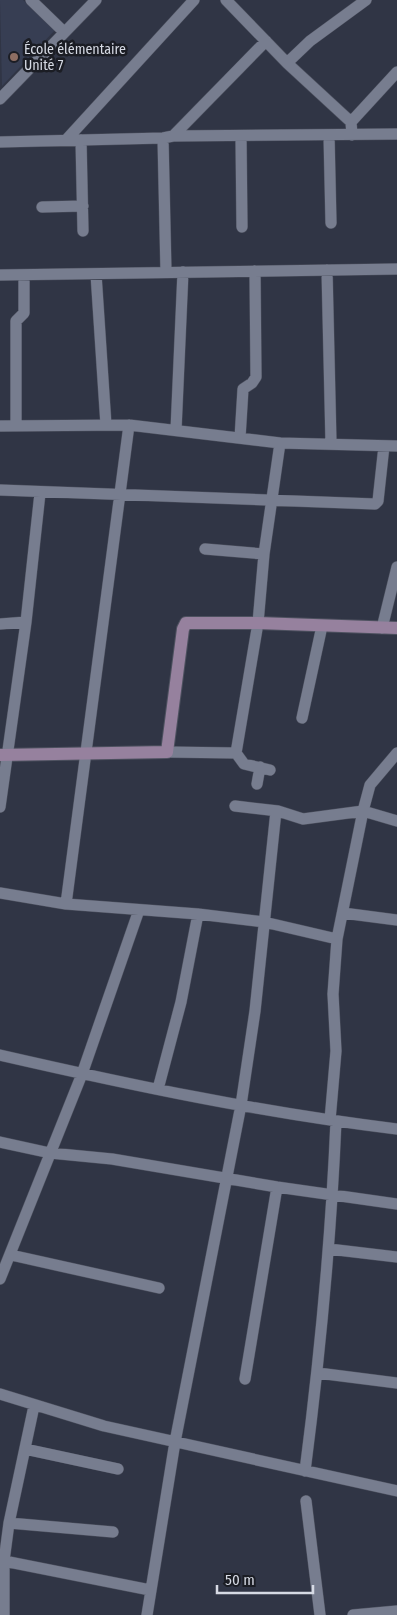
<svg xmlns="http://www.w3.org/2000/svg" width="397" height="1615" font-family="'Fira Sans Condensed',sans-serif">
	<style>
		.built { fill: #373e53 }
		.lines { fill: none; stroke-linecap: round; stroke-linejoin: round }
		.street-casing { stroke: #4d515f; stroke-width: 12 }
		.secondary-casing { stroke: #4d515f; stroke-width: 14 }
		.street { stroke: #777d8f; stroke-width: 11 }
		.secondary { stroke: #96819e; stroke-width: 12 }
		.education-dot { fill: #8d6e63; stroke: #1b1d24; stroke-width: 2 }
		.labels { text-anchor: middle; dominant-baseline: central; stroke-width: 5; stroke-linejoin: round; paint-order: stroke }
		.poi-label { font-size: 14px; fill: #d6dae4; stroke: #1b1d24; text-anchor: start }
	</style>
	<rect width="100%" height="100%" fill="#303545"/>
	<path class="built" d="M0 0H23L55 30 2 86Z"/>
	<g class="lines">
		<defs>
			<path id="street" d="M31 0 64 32
				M226 0 287 63 351 122 352 135
				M287 63 310 41 366 0
				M0 99 96 0
				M351 122 397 72
				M329 135 331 223
				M173 136 266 41
				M241 137 242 227
				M163 138 166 272
				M66 140 194 0
				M81 140 83 231
				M0 142 163 138 173 136 397 134
				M42 207 83 206
				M327 270 331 443
				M96 274 106 425
				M0 275 397 269
				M0 426 129 425 280 443 397 446
				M16 426V321L24 313V275
				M176 430 183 272
				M240 438 243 389 252 383 256 377 255 271
				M0 490 375 504 378 501 384 446
				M205 549 264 554
				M0 624 26 622
				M382 628 397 567
				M302 718 322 626
				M167 752 236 753
				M270 770 244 764 236 753 258 623 264 554 280 443
				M257 784 260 767
				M235 806 278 811 303 819 363 811 397 821
				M0 807 26 622 40 493
				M0 893 66 904 198 914 264 922 337 939
				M66 904 129 425
				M343 913 397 920
				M0 1055C131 1085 263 1113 397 1129
				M158 1089 181 1002 198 914
				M330 1120 336 1051 333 994 337 939 363 811 370 785 397 753
				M0 1142 50 1153 112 1159 277 1187 397 1204
				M329 1249 397 1257
				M11 1255 159 1288
				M0 1279 82 1074 139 910
				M318 1373 397 1383
				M245 1379 277 1187
				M0 1394 104 1426 397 1491
				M25 1449 118 1469
				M305 1471C320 1355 331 1239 336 1121
				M306 1501 320 1615
				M9 1523 113 1532
				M4 1561 150 1590
				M4 1615V1561L9 1523 34 1406
				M147 1615 175 1442 241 1105 255 1011 276 811
				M353 1615 397 1611"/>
			<path id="secondary" d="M0 755 167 752 183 629 186 623H258L397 628"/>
		</defs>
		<use href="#street" class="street-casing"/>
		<use href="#secondary" class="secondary-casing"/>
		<use href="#street" class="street"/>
		<use href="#secondary" class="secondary"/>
	</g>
	<circle class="education-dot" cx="14" cy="57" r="5"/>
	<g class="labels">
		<g class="poi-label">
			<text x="24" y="49">École élémentaire<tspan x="24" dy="16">Unité 7</tspan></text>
		</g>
	</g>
	<path d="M217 1585v8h96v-8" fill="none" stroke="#d6dae4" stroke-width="2.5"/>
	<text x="225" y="1585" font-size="15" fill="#d6dae4" stroke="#1b1d24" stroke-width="4" paint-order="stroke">50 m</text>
</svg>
